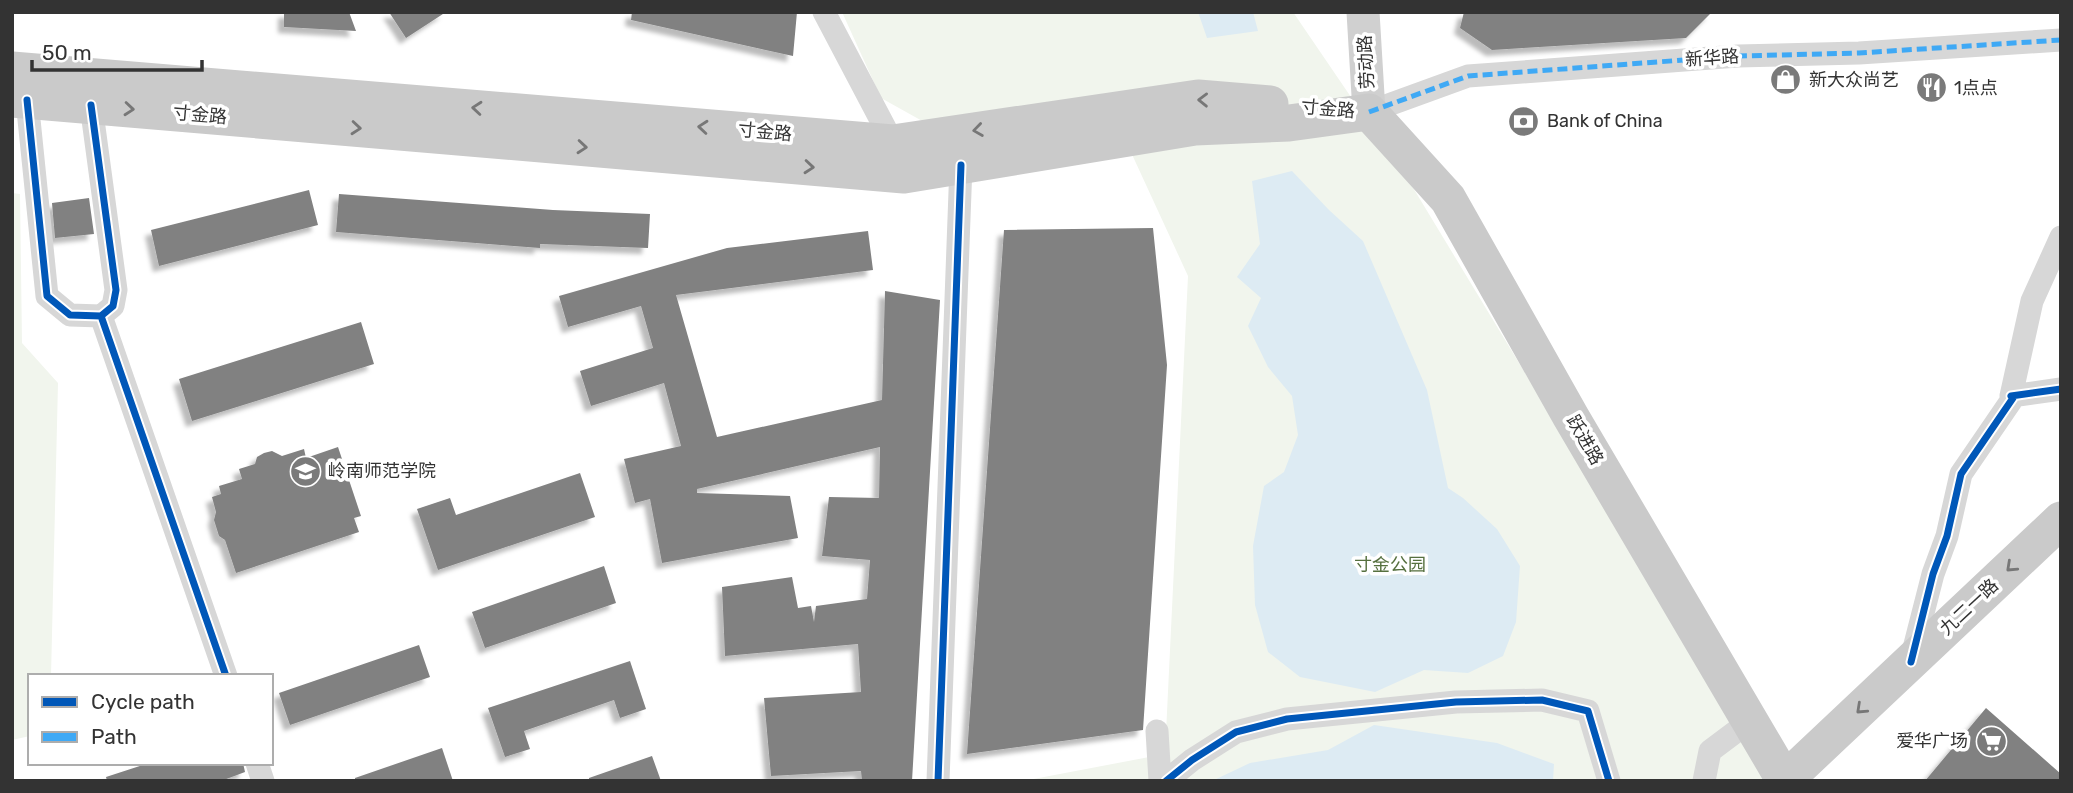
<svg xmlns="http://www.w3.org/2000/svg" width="2073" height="793" font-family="Rubik,'Noto Sans SC',sans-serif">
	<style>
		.green { fill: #f1f5ed }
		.water { fill: #ddebf3 }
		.building { fill: #818181; filter: url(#shadow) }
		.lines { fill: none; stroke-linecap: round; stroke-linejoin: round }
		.street { stroke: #d7d7d7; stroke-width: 23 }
		.secondary { stroke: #d0d0d0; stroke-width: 33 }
		.primary { stroke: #cacaca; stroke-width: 37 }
		.quiet { stroke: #3fa9f5; stroke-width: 5; stroke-dasharray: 10 5; stroke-linecap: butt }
		.cycleway-casing { stroke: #fff; stroke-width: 11 }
		.cycleway { stroke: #0057b8; stroke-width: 7 }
		.oneway { stroke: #777 }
		.labels { text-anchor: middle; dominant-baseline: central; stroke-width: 7; stroke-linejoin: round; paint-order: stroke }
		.street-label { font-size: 18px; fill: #333; stroke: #fff }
		.poi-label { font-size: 18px; fill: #333; stroke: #fff; text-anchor: start }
		.park-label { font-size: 18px; fill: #56703f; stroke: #fff }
	</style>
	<defs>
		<filter id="shadow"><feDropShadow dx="-6" dy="6" stdDeviation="2" flood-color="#0004"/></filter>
	</defs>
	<rect width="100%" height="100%" fill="#fff"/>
	<path class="green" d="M842 12H1293L1415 191 1772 781H1023L1165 754 1188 276 1106 98 933 127 881 98Z
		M12 193 20 194 22 343 58 383 51 676H30V736L12 740Z"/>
	<path class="water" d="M1198 12H1253L1258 31 1207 38Z
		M1292 171 1329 210 1363 241 1427 390 1448 488 1463 498 1497 529 1520 566 1516 622 1503 656 1468 673 1424 670 1375 692 1300 677 1268 652 1255 605 1253 546 1264 486 1284 472 1298 435 1292 396 1268 367 1248 326 1261 298 1237 277 1260 244 1252 181Z
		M1374 725 1497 743 1554 764 1553 781H1212L1250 763 1328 750Z"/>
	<path class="building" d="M284 12H349L356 31 284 27Z
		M389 12H446L406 38Z
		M632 12H797L793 56 631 20Z
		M1464 12H1712L1686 38 1492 50 1460 28Z
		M309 190 318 225 159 266 151 230Z
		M339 194 553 210 650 214 648 248 540 244V248L336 232Z
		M89 198 94 234 55 238 52 203Z
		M1153 228 1167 365 1143 730 967 754 1004 230Z
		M868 231 873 270 676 295 717 437 882 400 885 291 940 300 912 781H862L861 771 771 776 764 698 861 692 858 644 725 656 722 587 792 577 798 608 811 606 814 622 816 606 867 599 870 560 822 556 829 497 879 498 880 447 697 489V493L790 496 798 538 662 563 650 499 635 503 624 459 681 446 664 383 591 406 580 371 653 348 641 306 568 327 559 296 727 248Z
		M361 322 374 364 192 421 179 379Z
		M338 447 361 516 354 518 359 532 236 573 225 540 219 536 214 520 216 512 212 497 221 494 219 486 242 479 239 469 255 464 257 457 264 453 272 451 282 456 304 449 306 458Z
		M580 473 595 517 438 570 417 509 450 498 456 515Z
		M604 566 616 603 485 648 472 612Z
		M419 645 430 677 290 725 279 693Z
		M630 661 646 709 620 718 614 700 524 731 530 749 505 757 488 708Z
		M1986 708 2061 774V781H1925Z
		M442 748 453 781H355V778Z
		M652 756 661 781H589V778Z
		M149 763H243L245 772 221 781H107L106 777Z"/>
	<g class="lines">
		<path class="street" d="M824 12 893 143
			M27 100 47 296 70 315 101 316 113 306 116 290 91 105
			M1369 112 1468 76 1738 56 1859 53 2061 40
			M101 316 226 676
			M2011 396 2032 301 2061 237
			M1912 656 1933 574 1947 536 1961 474 2013 398 2011 396 2061 389
			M1157 731 1160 781
			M257 763 263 781
			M938 781 961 165
			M1166 781 1192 760 1236 732 1287 719 1456 702 1542 700 1588 711 1609 781
			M1704 781 1710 751 1750 721"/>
		<path class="secondary" d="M1363 12 1369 112"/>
		<path class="primary" d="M12 70 893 143 1198 98 1270 104
			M12 99 904 175 1195 127 1289 123 1369 112
			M1369 112 1448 199 1571 417 1785 781
			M1785 780 2061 520"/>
		<path class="quiet" d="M1369 112 1468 76 1738 56 1859 53 2061 40"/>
		<defs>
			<path id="cycleway" d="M27 100 47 296 70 315 101 316 113 306 116 290 91 105
				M101 316 226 676
				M1911 662 1933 574 1947 536 1961 474 2013 398 2011 396 2061 389
				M938 781 961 165
				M1166 781 1192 760 1236 732 1287 719 1456 702 1542 700 1588 711 1609 781"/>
		</defs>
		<use href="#cycleway" class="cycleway-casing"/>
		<use href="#cycleway" class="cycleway"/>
	</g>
	<defs><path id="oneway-chevron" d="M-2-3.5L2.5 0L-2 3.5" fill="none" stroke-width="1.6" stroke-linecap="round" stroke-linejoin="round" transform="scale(1.75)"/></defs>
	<g class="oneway">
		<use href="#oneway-chevron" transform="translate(1203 100) rotate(-179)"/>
		<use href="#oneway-chevron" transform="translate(477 108) rotate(-175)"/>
		<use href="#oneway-chevron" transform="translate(129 109) rotate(5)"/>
		<use href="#oneway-chevron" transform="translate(703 127) rotate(-175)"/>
		<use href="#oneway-chevron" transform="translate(356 128) rotate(5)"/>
		<use href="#oneway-chevron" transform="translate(978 130) rotate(172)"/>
		<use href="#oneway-chevron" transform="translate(582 147) rotate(5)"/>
		<use href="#oneway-chevron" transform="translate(809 167) rotate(5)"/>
		<use href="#oneway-chevron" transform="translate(2011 567) rotate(137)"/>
		<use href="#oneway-chevron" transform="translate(1861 709) rotate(137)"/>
	</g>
	<defs>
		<symbol id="shop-disc" viewBox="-11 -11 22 22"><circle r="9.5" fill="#7a7a7a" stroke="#fff"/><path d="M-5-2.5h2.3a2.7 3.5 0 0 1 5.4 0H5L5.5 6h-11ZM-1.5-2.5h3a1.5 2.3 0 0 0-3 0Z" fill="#fff"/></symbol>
		<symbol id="restaurant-disc" viewBox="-11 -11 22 22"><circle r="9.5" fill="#7a7a7a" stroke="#fff"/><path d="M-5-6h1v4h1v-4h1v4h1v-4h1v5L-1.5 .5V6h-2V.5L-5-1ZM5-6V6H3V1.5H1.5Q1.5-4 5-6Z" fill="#fff"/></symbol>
		<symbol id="bank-disc" viewBox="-11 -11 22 22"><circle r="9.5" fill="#7a7a7a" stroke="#fff"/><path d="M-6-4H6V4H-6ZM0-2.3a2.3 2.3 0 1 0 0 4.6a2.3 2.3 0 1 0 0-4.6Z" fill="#fff"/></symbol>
		<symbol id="university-disc" viewBox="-11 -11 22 22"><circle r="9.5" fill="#7a7a7a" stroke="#fff"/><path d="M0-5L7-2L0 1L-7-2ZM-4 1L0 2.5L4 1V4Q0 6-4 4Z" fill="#fff"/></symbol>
		<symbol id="supermarket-disc" viewBox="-11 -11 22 22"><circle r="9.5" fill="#7a7a7a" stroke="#fff"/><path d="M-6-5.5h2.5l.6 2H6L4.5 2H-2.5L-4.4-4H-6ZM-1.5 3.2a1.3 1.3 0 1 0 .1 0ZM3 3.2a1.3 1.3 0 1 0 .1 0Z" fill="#fff"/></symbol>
	</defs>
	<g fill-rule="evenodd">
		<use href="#shop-disc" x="1768" y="62" width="35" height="35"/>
		<use href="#restaurant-disc" x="1914" y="70" width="35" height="35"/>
		<use href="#bank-disc" x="1506" y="104" width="35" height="35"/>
		<use href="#university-disc" x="288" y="454" width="35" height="35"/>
		<use href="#supermarket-disc" x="1974" y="724" width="35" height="35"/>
	</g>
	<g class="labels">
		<g class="street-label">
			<text transform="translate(1712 58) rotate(-4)">新华路</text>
			<text transform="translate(1366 62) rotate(-93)">劳动路</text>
			<text transform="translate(1328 109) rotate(5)">寸金路</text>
			<text transform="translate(200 115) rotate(5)">寸金路</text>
			<text transform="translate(765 132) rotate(5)">寸金路</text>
			<text transform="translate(1585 440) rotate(60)">跃进路</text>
			<text transform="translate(1969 607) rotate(-43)">九二一路</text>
		</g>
		<g class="poi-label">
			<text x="1809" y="80">新大众尚艺</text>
			<text x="1954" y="88">1点点</text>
			<text x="1547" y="121">Bank of China</text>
			<text x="328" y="471">岭南师范学院</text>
			<text x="1968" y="741" text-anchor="end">爱华广场</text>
		</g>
		<g class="park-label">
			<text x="1390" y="565">寸金公园</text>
		</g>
	</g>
	<rect width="2073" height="793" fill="none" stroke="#333333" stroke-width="28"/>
	<rect x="28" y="674" width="245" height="91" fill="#ffffff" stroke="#adadad" stroke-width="2"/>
	<rect x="42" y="697" width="35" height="10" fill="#0057b8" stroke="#adadad" stroke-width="2"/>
	<text x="91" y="709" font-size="21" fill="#333333">Cycle path</text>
	<rect x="42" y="732" width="35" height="10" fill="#3fa9f5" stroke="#adadad" stroke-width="2"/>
	<text x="91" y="744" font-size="21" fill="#333333">Path</text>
	<path d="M32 60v10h170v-10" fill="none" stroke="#333333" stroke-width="3.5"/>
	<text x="42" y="60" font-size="21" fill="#333333" stroke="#ffffff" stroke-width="5" paint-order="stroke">50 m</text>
</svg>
